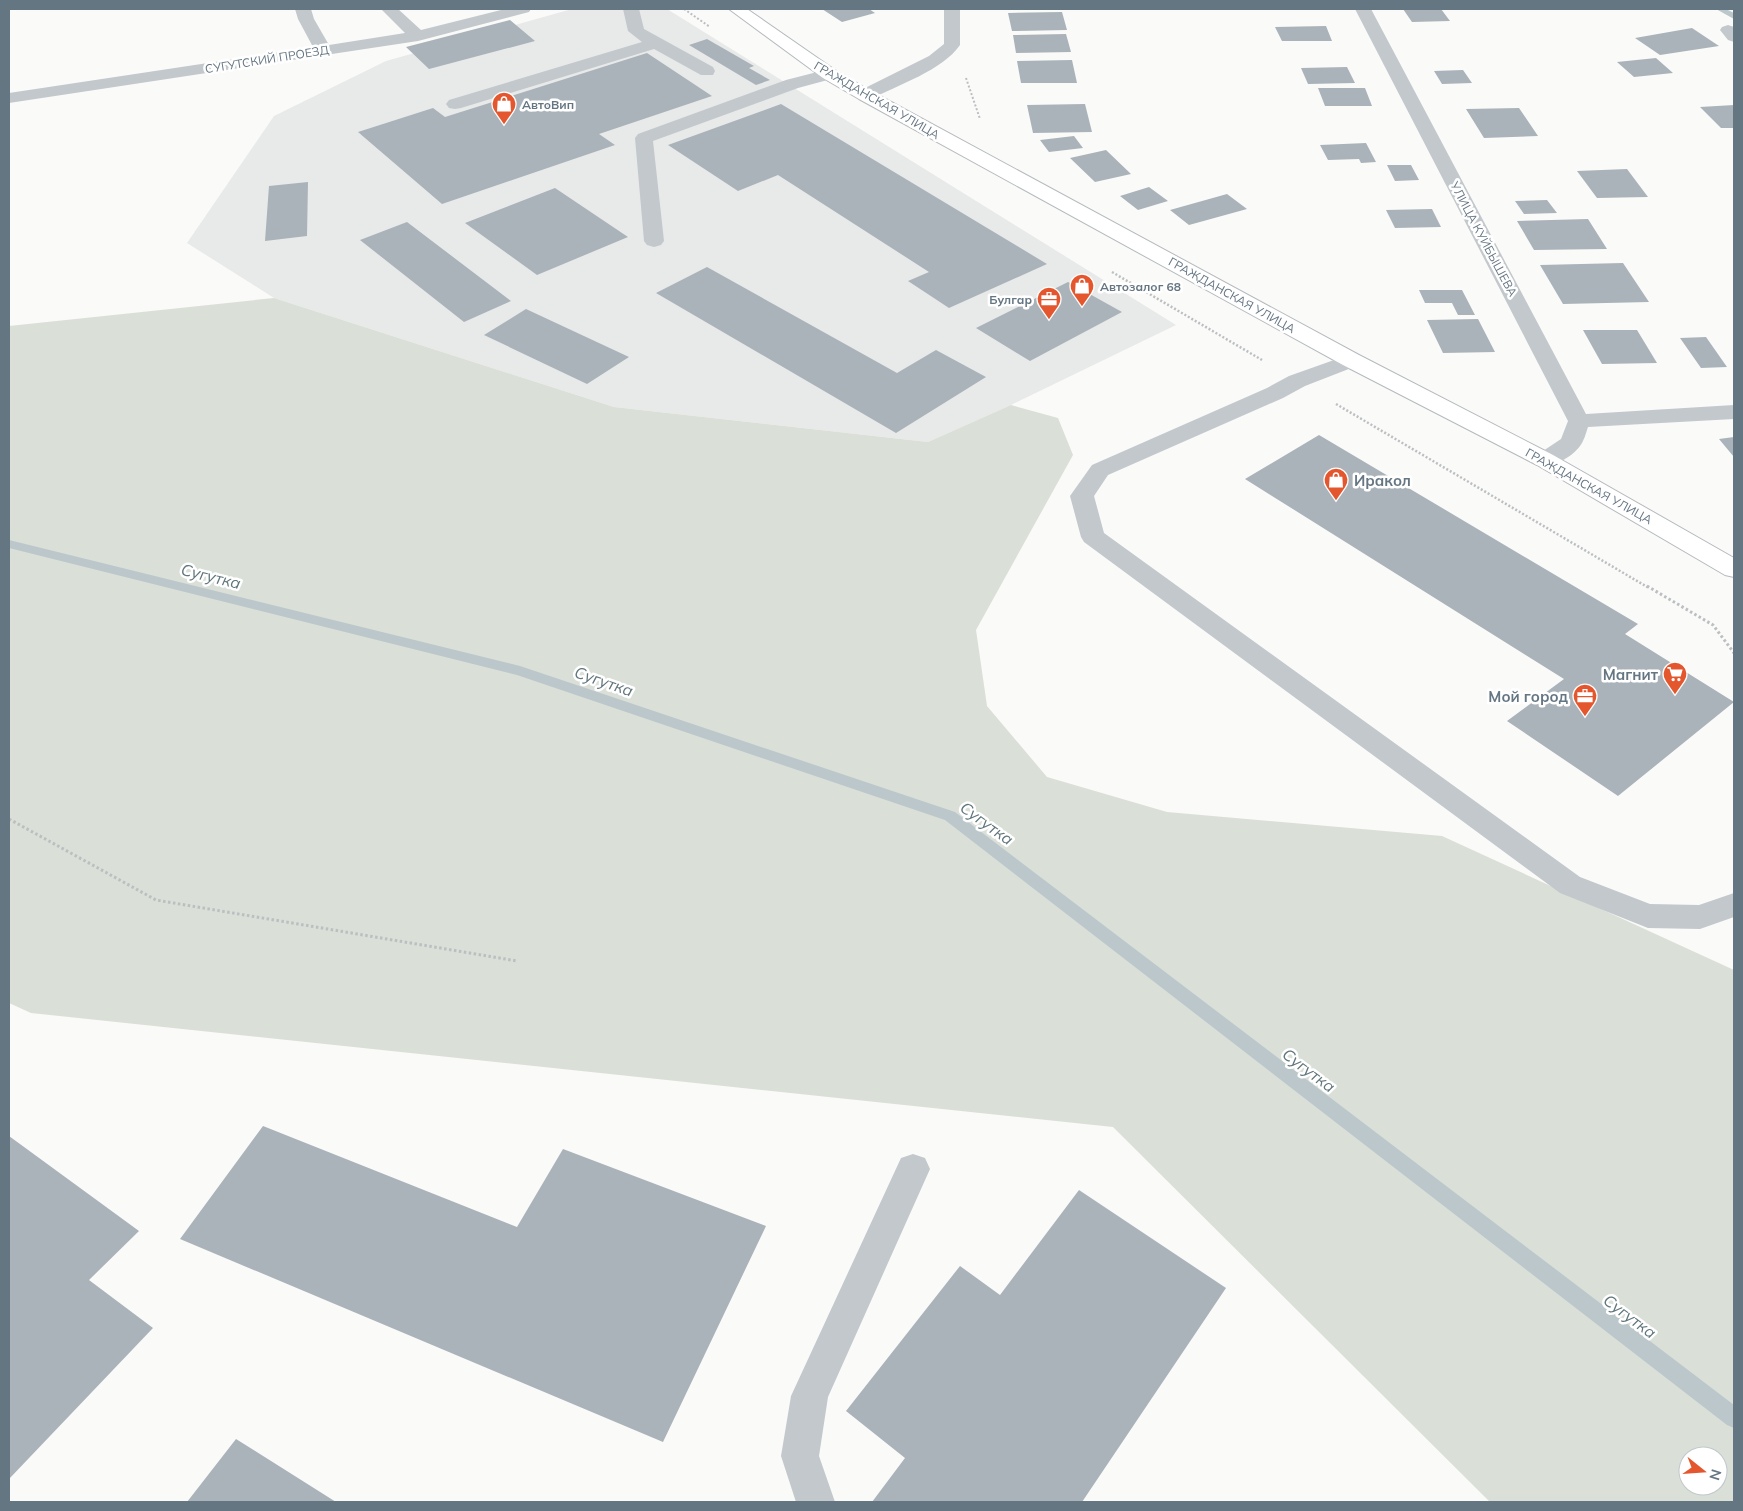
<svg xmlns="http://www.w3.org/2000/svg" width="1743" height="1511" font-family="Mulish,sans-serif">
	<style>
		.built { fill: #e8e9e9 }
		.green { fill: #dadfd7; fill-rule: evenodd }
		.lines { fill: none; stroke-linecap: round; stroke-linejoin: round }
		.stream { fill: #bbc7cb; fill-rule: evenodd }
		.building { fill: #aab3b9 }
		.major-casing { stroke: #b5babe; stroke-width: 2 }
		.path-far2 { stroke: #bbbfc2; stroke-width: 2; stroke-dasharray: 2 2; stroke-linecap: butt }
		.path-far1 { stroke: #bbbfc2; stroke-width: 2.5; stroke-dasharray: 2 2; stroke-linecap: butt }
		.path { stroke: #bbbfc2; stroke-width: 3; stroke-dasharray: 2.5 2.5; stroke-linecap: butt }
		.minor { fill: #c3c8cc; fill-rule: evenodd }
		.major { fill: #fff; fill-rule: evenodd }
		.labels { text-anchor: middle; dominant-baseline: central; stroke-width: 5; stroke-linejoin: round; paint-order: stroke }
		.far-street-label { font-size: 12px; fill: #657683; stroke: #fff }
		.far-poi-label { font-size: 12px; font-weight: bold; fill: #657683; stroke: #fff; text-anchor: start }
		.poi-label { font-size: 15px; font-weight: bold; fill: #657683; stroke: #fff; text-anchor: end }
		.water-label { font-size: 16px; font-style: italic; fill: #60757c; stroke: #fff }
	</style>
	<rect width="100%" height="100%" fill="#fafaf8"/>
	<path class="built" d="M572 9H667L1176 325 1011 405 928 442 614 407 274 298 187 243 274 116 386 61Z"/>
	<path class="green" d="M274 298 614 407 928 442 1011 405 1058 418 1073 455 976 630 987 706 1047 777 1167 812 1442 836 1734 970V1502H1490L1113 1127 31 1013 9 1003V326ZM1688 1456H1718V1486H1688Z"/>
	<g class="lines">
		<path class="stream" d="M1716 9H1726L1734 13V19Z
			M9 540 520 666 955 812 1734 1405V1428L1727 1425 945 820 517 675 9 548Z"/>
	</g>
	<path class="building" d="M822 9H869L875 13 842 22Z
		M1403 9H1441L1450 21 1412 22Z
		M1062 12 1067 30 1012 31 1008 13Z
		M510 20 535 41 429 69 406 47Z
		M1326 26 1332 41H1282L1275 27Z
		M1692 28 1719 46 1660 55 1635 38Z
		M1066 34 1071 52 1016 53 1013 35Z
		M707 39 754 66 749 68 770 80 756 85 689 45Z
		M647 53 712 96 599 134 615 145 442 204 358 132 433 108 445 117Z
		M1656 58 1673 73 1634 77 1617 62Z
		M1072 60 1077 83H1021L1017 61Z
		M1347 67 1355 83 1308 84 1301 68Z
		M1463 70 1472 83 1442 84 1434 71Z
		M1318 88H1365L1372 106H1325Z
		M781 104 1047 264 949 308 908 281 929 272 778 175 738 191 668 145Z
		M1085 104 1092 132 1033 133 1027 105Z
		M1734 105V128H1721L1700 107Z
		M1519 108 1538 136 1484 138 1466 109Z
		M1074 136 1083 148 1049 152 1040 140Z
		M1366 143 1376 162 1361 163 1359 159 1328 160 1320 145Z
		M1106 150 1131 174 1095 182 1070 158Z
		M1387 165H1411L1419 180 1395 181Z
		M1627 169 1648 197 1597 198 1577 171Z
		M308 182 307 236 265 241 269 186Z
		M1149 187 1168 201 1138 210 1120 196Z
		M555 188 628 237 537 275 465 223Z
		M1227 194 1247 209 1189 225 1170 210Z
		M1547 200 1557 213 1524 214 1515 201Z
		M1432 209 1441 227 1395 228 1386 210Z
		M1588 219 1607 249 1534 250 1517 221Z
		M407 222 511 301 464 322 360 240Z
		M1623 263 1649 302 1563 304 1540 265Z
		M707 267 897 373 936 350 986 377 896 433 656 293Z
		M1068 282 1122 312 1030 361 976 328Z
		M1419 290H1462L1475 315H1458L1452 303H1425Z
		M526 309 629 357 587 384 484 335Z
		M1478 319 1495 352 1443 353 1427 320Z
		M1583 330H1637L1657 363 1602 364Z
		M1706 337 1727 367 1701 368 1680 338Z
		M1319 435 1638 624 1625 634 1734 702 1618 796 1507 721 1564 679 1245 479Z
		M1734 437V457L1719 439Z
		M263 1126 517 1227 563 1149 766 1226 663 1442 180 1239Z
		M9 1136 139 1231 89 1280 153 1328 9 1479Z
		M1079 1190 1226 1288 1082 1502H872L905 1458 846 1411 960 1266 1000 1295Z
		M236 1439 336 1502H187Z"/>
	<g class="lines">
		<defs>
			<path id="major" d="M729 9H747L835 70 871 91 1359 355 1553 455 1734 558V577L1725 575 1537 465 1343 365 859 99 823 78Z"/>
		</defs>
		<use href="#major" class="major-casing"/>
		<path class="path-far2" d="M684 9 710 27
			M966 78 980 119"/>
		<path class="path-far1" d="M1112 272 1262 360
			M1336 404 1649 588"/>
		<path class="path" d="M1647 586 1713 625 1734 653
			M9 819 156 900 517 961"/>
		<path class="minor" d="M295 9H311L314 19 329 45 405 33 381 9H398L421 30 505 9H531L529 12 418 41 9 103V93L313 47 298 19Z
			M623 9H639L644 29 713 67 715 71 713 75H701L654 49 461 108 455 109 449 108 446 104 449 100 642 42 628 31Z
			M944 9H960V45C943 70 898 85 871 99L865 100 859 99 856 95 859 91 929 56 944 44Z
			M1355 9H1371L1586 414 1734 405V419L1588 427C1586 433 1584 441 1580 446 1571 458 1551 469 1537 465L1534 460 1537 455 1561 439 1568 421Z
			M1728 25 1734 27V42L1728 40 1720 30 1722 27Z
			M829 69 835 70 837 74 835 78 798 88 653 141 664 241 661 245 654 247 647 245 644 241 635 138 638 134 786 80Z
			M1351 354 1359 355 1362 360 1359 365 1305 386 1283 398 1108 475 1094 496 1104 533 1580 877 1650 904 1699 905 1734 893V917L1700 929 1648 928 1560 893 1084 542 1081 537 1070 496 1092 465 1267 388 1289 376Z
			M913 1154 925 1158 930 1169 828 1397 819 1456 835 1502H796L781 1456 791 1396 901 1158Z"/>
		<use href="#major" class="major"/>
	</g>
	<defs>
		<symbol id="shop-pin" viewBox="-11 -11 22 30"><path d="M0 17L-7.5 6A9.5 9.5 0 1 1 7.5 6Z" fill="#e4572e" stroke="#fff"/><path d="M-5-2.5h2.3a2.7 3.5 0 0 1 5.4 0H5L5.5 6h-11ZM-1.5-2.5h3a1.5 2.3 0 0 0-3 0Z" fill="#fff"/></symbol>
		<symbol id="office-pin" viewBox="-11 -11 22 30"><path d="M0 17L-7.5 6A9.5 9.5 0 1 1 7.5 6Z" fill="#e4572e" stroke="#fff"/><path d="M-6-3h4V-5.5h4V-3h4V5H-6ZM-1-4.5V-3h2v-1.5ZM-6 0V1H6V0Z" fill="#fff"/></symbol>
		<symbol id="supermarket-pin" viewBox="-11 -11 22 30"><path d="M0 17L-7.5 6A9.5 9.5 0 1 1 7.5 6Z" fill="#e4572e" stroke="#fff"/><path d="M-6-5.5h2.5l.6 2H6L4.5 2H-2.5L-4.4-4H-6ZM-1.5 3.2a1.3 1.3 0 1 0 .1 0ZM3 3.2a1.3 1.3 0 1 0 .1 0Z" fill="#fff"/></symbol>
	</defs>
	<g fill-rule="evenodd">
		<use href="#shop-pin" x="490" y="90" width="28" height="38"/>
		<use href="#shop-pin" x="1068" y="272" width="28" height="38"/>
		<use href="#office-pin" x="1035" y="285" width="28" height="38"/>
		<use href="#shop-pin" x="1322" y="466" width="28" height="38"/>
		<use href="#supermarket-pin" x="1661" y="660" width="28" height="38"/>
		<use href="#office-pin" x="1571" y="682" width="28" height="38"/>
	</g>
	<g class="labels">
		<g class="far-street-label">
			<text transform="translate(267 59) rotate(-9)">СУГУТСКИЙ ПРОЕЗД</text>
			<text transform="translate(877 100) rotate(30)">ГРАЖДАНСКАЯ УЛИЦА</text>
			<text transform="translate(1484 239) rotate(62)">УЛИЦА КУЙБЫШЕВА</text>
			<text transform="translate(1232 295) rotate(29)">ГРАЖДАНСКАЯ УЛИЦА</text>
			<text transform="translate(1589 486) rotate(29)">ГРАЖДАНСКАЯ УЛИЦА</text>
		</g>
		<g class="far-poi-label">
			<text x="522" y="104">АвтоВип</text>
			<text x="1100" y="286">Автозалог 68</text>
			<text x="1032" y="299" text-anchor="end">Булгар</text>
		</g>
		<g class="poi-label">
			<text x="1354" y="480" text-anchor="start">Иракол</text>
			<text x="1658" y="674">Магнит</text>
			<text x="1568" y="696">Мой город</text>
		</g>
		<g class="water-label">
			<text transform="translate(211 576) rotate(14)">Сугутка</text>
			<text transform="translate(604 681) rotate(19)">Сугутка</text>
			<text transform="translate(987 823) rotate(36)">Сугутка</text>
			<text transform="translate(1309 1070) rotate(37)">Сугутка</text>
			<text transform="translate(1630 1316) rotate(37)">Сугутка</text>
		</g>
	</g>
	<rect width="1743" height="1511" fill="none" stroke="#657683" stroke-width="20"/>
	<g transform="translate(1703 1471) rotate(107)"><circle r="24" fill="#ffffff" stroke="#c1c8cd"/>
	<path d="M0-4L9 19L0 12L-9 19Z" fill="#e4572e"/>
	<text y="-8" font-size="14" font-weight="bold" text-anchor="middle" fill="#657683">N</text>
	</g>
</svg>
